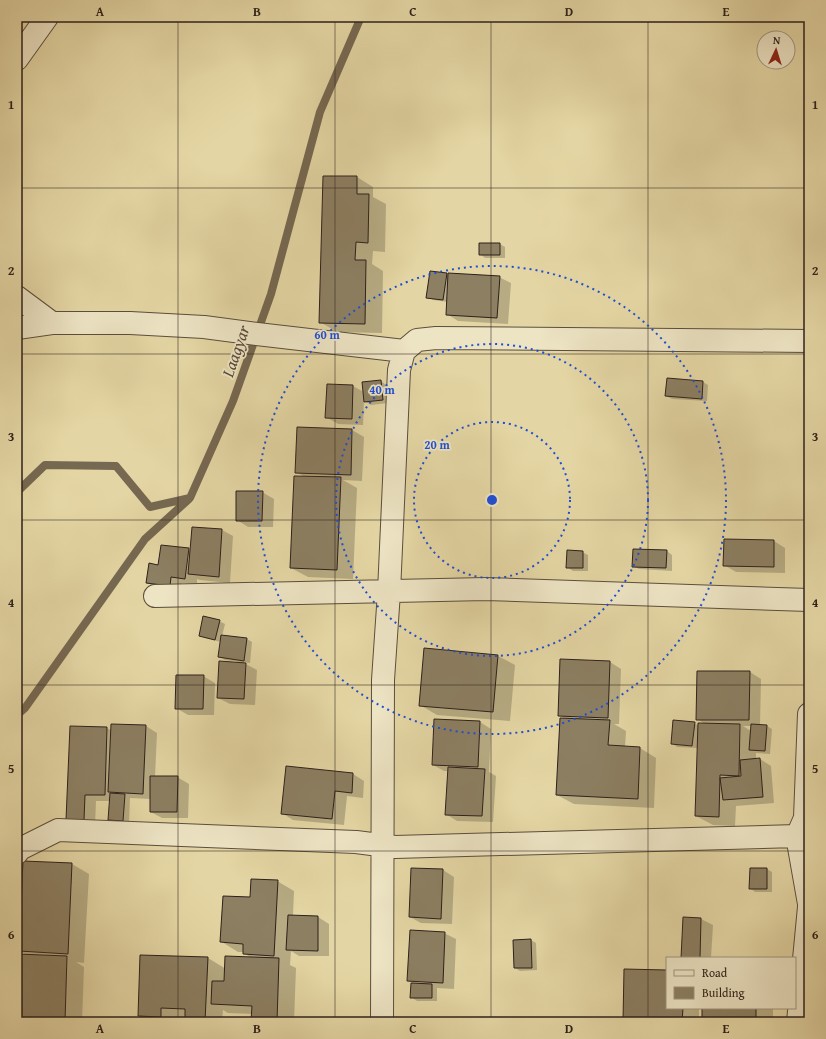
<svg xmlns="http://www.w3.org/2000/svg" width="826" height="1039" font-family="'Gentium Book Plus',serif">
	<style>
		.shadow { fill: #0003; fill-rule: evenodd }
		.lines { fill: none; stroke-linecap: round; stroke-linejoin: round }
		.stream { stroke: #766851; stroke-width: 8 }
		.building { fill: #8c7f62; stroke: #2d201b }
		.minor-casing { stroke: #5b4e3d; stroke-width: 24 }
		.minor { stroke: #ede4c4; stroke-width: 22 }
		.grid { fill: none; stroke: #2d201b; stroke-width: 1; stroke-opacity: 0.55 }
		.ring { fill: none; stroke: #1d4ed8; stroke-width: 2; stroke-dasharray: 2 4 }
		.labels { text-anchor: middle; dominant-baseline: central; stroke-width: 3.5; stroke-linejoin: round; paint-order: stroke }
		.water-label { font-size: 17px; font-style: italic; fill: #574a3a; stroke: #ede4c4 }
		.centre { fill: #1d4ed8; stroke: #ede4c4; stroke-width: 2 }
		.ring-label { font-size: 12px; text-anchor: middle; font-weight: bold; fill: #1d4ed8; stroke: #ede4c4; stroke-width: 3.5; stroke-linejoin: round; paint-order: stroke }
		.neatline { fill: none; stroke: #2d201b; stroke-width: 1.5 }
		.grid-label { font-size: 13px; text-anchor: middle; font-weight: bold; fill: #2d201b }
	</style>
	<rect width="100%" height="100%" fill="#e4d6a4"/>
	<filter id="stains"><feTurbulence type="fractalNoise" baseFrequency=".005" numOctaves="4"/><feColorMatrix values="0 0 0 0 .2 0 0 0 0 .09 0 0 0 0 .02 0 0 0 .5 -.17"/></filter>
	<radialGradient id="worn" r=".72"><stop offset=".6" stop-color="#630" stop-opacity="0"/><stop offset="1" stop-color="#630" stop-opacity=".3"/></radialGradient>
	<path class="shadow" d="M357 177 373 187V197L386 204 385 252 373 251 372 264 383 271 382 333 337 332 320 322Z
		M500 244 505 247V258H485L480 254Z
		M447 274 449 276 499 277 511 283 508 324 458 321 447 314 448 302 433 300 428 297Z
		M381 381 386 385 388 403 371 405 364 401 363 425 338 424 326 417 328 385 353 386 364 392Z
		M703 382 708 385 707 401 672 399 666 396Z
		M298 428 352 430 364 437 362 481 343 480 357 488 353 579 308 577 291 568 305 477 296 472Z
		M262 492 274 499 273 527H248L237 520Z
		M193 528 222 530 233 536 230 583 200 580 197 579V584L182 583 181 592 159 589 148 583 159 566 162 546 191 550Z
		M774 541 785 548V573L736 572 724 565Z
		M667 551 672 555V571L639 569 633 566Z
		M582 552 588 555V571H573L567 567Z
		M219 621 225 624 222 636 247 639 252 642 250 663 242 662 257 670 255 705 230 704 218 698 240 662 225 660 219 657 221 642 205 638 200 635Z
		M425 649 498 656 515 665 510 721 437 715 420 705Z
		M610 662 621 669 619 724H614L626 731 625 747 640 748 656 758 654 808 574 804 557 795 566 719 559 715Z
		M750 672 761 679 760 726H767L772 729 770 754 756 753V760L760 759 771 766 774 803 736 806 735 826 713 825 696 816 698 748 677 747 672 743 694 723 699 726 705 724 697 719ZM743 726H752L751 731Z
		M203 676 215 683 214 715H188L176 708Z
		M480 722 491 729 489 772 496 776 493 822 457 821 446 814 448 771H444L433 765Z
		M112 725 146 726 157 733 155 777H177L189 784 188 818H162L151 812V799L130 798 129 824 114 823 109 820 110 801H96L95 826 67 819 107 728 112 731Z
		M287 767 353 774 364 781 363 798 347 796 344 825 293 820 282 813Z
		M24 862 72 864 89 874 84 963 76 962 84 967 82 1022H17V955L28 956 20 951Z
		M767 869 772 872V892H755L750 888Z
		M443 870 454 877 452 924 421 923 410 917Z
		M277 881 294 891 293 916 318 917 329 924V956H299L291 951 290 965 296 968 294 1022H255L252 1021 253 1014 228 1013 223 1010 222 1022H188L186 1021V1017H178V1022H150L139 1016 208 958 226 969 251 958 244 953V952H238L222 942 251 898Z
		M684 918 701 919 713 925 711 958H682Z
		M444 933 456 939 454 989 437 988V1001H417L411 997 412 983 408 981Z
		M531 940 536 943 537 970 520 971 515 968Z
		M667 971V1008H699V1022H624Z
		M703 1008H773V1022H703Z"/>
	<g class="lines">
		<path class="stream" d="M17 492 45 465 116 466 150 507 190 498 233 401 271 294 320 112 361 17
			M17 715 25 708 145 539 189 499"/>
	</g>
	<path class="building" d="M323 176H357V194H369L368 243 356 242 355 260H366L365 324 319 323Z
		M479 243H500V255H479Z
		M430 271 447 273 443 300 426 298Z
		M448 273 500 276 497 318 446 315Z
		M667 378 703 381 702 399 665 396Z
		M381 380 383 400 364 402 362 382Z
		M327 384 353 385 352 419 325 418Z
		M297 427 352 429 351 475 295 473Z
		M294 476 341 477 337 570 290 568Z
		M236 491H263L262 521H236Z
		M192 527 222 529 219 577 188 574Z
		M724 539 774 540V567L723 566Z
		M161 545 189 548 185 579 171 577 170 586 146 583 149 563 158 565Z
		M633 549 667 550 666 568 632 567Z
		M567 550 583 551V568H566Z
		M203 616 220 620 215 640 199 636Z
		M221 635 247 638 244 661 218 657Z
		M424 648 498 655 493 712 419 706Z
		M560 659 610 661 608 718 558 716Z
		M219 661 246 663 244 699 217 698Z
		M697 671H750L749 720H696Z
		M176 675H204L203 709H175Z
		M560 718 610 720 608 745 640 747 638 799 556 795Z
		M434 719 480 721 478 767 432 765Z
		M673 720 695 722 692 746 671 744Z
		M698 723 740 724 739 776 720 775 719 817 695 816Z
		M111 724 146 725 143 794 108 792Z
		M751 724 767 725 765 751 749 750Z
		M70 726 107 727 105 795H85L84 820H66Z
		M760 758 763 797 723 800 720 778 741 776 740 760Z
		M286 766 353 773 352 793 335 791 332 819 281 814Z
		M448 767 485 769 482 816 445 815Z
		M150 776H178L177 812H150Z
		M110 793 125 794 123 821 108 820Z
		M23 861 72 863 68 954 19 951Z
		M411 868 443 869 441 919 409 917Z
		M750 868H767V889H749Z
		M251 879 278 880 274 956 243 954V944L220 942 223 896 250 897Z
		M288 915 318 916V951L286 950Z
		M683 917 701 918 700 958H681Z
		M410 930 445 932 443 983 407 981Z
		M531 939 532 968H514L513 940Z
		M17 954 67 956 65 1022H17Z
		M140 955 208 957 205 1022 185 1021V1009L161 1008V1017L138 1016Z
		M225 956 279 958 277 1022 251 1021 252 1006 211 1004 212 981H224Z
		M624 969 667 970V1008H683L682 1022H623Z
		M411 983 432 984V998H410Z
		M702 1008H756V1022H702Z"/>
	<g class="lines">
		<defs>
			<path id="minor" d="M17 59 47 17
				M17 297 52 323
				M17 328 52 323H130L204 327 257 334 404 351
				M155 596 486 589 809 600
				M809 714 805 818 797 836 809 904
				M17 853 20 849 58 830 356 842 395 847 797 836
				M382 1022 383 680 389 592 399 370 404 351 417 340 436 338 809 341
				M798 1022 809 907"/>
		</defs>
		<use href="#minor" class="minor-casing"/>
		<use href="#minor" class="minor"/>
	</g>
	<path class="grid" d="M178 17V1022M335 17V1022M491 17V1022M648 17V1022M17 188H809M17 354H809M17 520H809M17 685H809M17 851H809"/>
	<g class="ring">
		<circle cx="492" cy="500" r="78"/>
		<circle cx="492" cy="500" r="156"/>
		<circle cx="492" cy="500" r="234"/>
	</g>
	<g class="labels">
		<g class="water-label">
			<text transform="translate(235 351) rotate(-71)">Laagyar</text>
		</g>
	</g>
	<circle cx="492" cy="500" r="6" class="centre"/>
	<g class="ring-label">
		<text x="327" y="339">60 m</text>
		<text x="382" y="394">40 m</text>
		<text x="437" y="449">20 m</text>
	</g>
	<rect width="826" height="1039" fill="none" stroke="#e4d6a4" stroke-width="44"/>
	<rect x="666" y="957" width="130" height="52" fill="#ede4c4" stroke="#a09680"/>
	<rect x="674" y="970" width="20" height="6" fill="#ede4c4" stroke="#a09680"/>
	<text x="702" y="977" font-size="12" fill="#2d201b">Road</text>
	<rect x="674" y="987" width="20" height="12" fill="#8c7f62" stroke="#a09680"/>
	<text x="702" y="997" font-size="12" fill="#2d201b">Building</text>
	<g transform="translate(776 50) rotate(4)"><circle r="19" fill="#ede4c4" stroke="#a09680"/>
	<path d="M0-3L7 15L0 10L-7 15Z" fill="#8f2418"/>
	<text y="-6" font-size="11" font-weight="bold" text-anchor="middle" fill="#2d201b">N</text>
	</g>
	<rect x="22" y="22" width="782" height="995" class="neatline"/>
	<g class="grid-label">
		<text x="100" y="16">A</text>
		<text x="257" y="16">B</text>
		<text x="413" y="16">C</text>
		<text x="569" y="16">D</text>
		<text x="726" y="16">E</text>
		<text x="11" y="109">1</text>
		<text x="815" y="109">1</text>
		<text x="11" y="275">2</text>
		<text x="815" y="275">2</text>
		<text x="11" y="441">3</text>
		<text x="815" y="441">3</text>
		<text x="11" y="607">4</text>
		<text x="815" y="607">4</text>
		<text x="11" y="773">5</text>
		<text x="815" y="773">5</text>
		<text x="11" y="939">6</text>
		<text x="815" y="939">6</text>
		<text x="100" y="1033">A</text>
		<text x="257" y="1033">B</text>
		<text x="413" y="1033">C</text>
		<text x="569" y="1033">D</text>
		<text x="726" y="1033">E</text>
	</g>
	<rect width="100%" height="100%" filter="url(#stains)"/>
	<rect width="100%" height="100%" fill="url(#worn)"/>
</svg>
